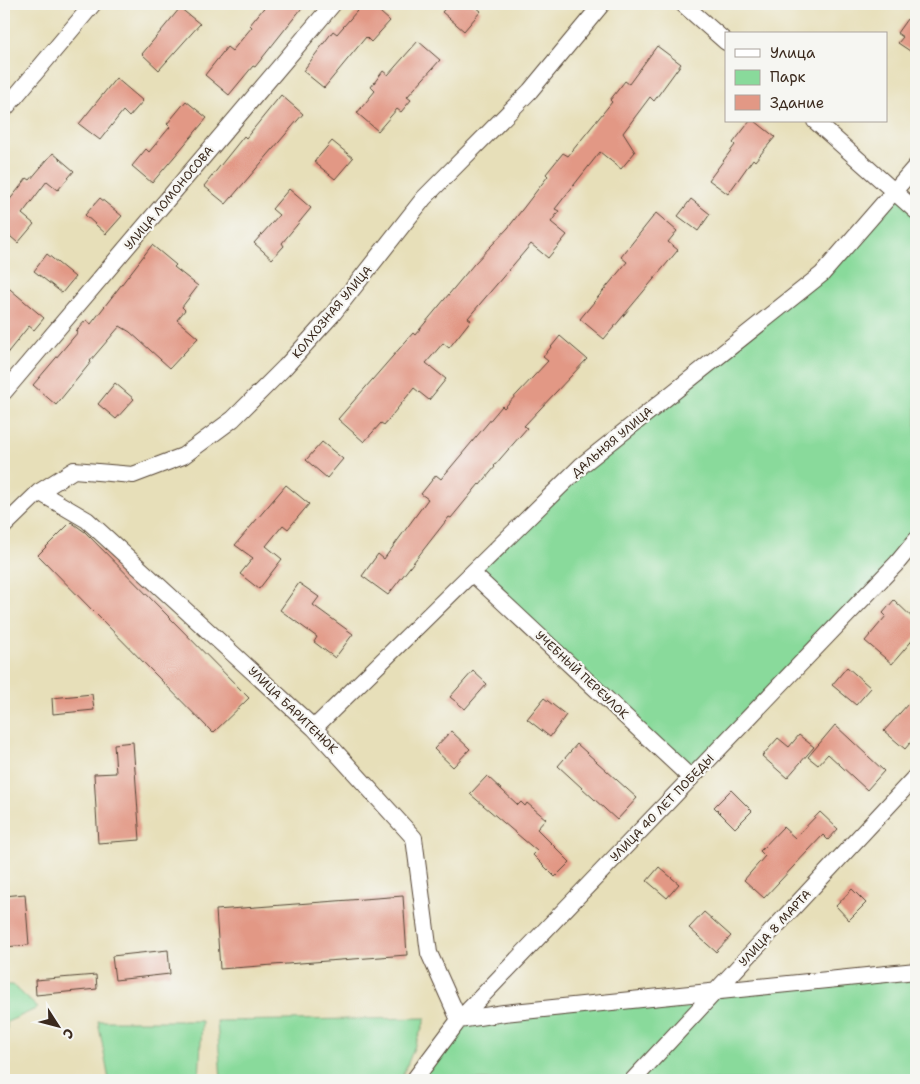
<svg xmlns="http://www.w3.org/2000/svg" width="920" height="1084" font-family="'Shantell Sans',sans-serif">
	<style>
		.green { fill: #89da9b; stroke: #62825c }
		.building { fill: #e29885 }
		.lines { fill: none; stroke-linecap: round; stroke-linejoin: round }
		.minor-casing { stroke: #554535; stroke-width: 18 }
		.minor { stroke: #fff; stroke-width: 16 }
		.labels { text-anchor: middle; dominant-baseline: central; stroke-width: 4.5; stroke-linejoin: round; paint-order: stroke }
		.street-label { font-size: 12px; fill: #3b2a1e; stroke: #f6f6f2 }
	</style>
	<rect width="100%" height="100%" fill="#f6f6f2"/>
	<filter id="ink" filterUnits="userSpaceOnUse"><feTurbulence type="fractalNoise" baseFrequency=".02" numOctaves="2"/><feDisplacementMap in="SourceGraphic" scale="10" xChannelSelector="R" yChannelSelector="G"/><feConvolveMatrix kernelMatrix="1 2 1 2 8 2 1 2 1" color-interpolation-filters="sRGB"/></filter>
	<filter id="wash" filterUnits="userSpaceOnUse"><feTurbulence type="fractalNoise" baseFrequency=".0096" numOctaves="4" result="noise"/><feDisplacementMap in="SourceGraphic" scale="20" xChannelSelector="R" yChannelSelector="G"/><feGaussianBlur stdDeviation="1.12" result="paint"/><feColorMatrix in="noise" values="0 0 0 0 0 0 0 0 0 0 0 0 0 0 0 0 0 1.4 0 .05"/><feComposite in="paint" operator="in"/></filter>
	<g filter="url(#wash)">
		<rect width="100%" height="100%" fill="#e7dfb9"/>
		<path class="green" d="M893 191 916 211V540L691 778 472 573 582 465 822 274Z
			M916 971V1080H414L459 1020Z
			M4 985H13L38 1008 7 1022 5 1080Z
			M426 1018 401 1080H221L217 1021Z
			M98 1021H202L199 1080H109Z"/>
		<g id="blocks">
			<path class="building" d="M267 4H305L255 67 253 66 229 95 205 75 227 47 232 51 252 27 250 25Z
				M363 4H371L390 21 371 42 366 37 324 88 303 71 333 31 337 34Z
				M449 4H472L481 11 464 31 442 12Z
				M180 8 200 24 159 70 142 54Z
				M916 18V55L898 43 903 37 897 33 907 19 913 23Z
				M418 41 440 60 407 97 411 100 401 112 397 109 378 131 357 113 375 91 371 87 383 71 388 75Z
				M657 46 681 64 654 101 650 97 623 133 635 152 621 169 600 152 555 209 559 211 551 222 567 235 548 258 531 244 468 318 471 320 449 348 443 343 426 363 446 379 429 400 414 388 384 425 381 423 364 442 338 419 413 333 415 335 474 264 508 228 548 176 546 174 563 153 568 156 612 102 610 100 625 81 629 84Z
				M116 78 143 101 129 117 123 111 100 140 79 124Z
				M281 95 303 114 226 204 204 186 244 136 246 138Z
				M186 101 207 118 152 183 132 166 146 149 149 152 170 127 167 124Z
				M750 121H755L775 137 755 161 753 159 728 194 709 180 735 145 733 143Z
				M332 141 353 158 335 179 314 162Z
				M53 153 74 171 58 190 47 181 22 214 34 224 18 243 4 231V207L27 178 30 180Z
				M289 189 311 208 282 243 284 246 272 259 254 243 279 215 272 209Z
				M100 198 122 216 106 234 85 215Z
				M691 199 710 214 698 231 678 216Z
				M656 213 677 231 668 242 678 250 604 339 580 319 627 262 621 257Z
				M152 245 176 265 174 267 198 286 182 307 185 310 177 320 198 338 170 368 130 332 120 326 90 361 91 362 56 405 33 385 78 332 76 331 86 320 91 324Z
				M47 254 75 277 62 293 34 271Z
				M4 284 44 318 34 330 29 326 4 357Z
				M560 336 587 359 524 426 527 428 494 466 495 467 480 485 479 484 451 518 449 517 388 595 362 576 378 554 384 559 428 499 421 494 436 475 441 479 502 406 504 408 548 361 543 357Z
				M115 383 134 399 116 419 98 404Z
				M322 442 343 459 327 478 306 460Z
				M286 485 309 504 288 529 283 525 266 546 282 559 259 589 240 574 253 558 235 545Z
				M71 522 85 532 249 698 213 733 38 555Z
				M299 583 319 597 313 605 353 634 335 658 314 642 317 637 280 610Z
				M894 600 916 621V636L892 664 865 641 886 616 883 613Z
				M847 667 871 688 856 705 832 685Z
				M473 671 487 684 465 709 450 697Z
				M92 694 94 710 53 714 52 698Z
				M916 695V736L905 749 884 731Z
				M544 698 566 715 550 737 527 719Z
				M835 725 884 771 867 790 828 754 818 765 808 757Z
				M451 731 470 749 453 767 434 749Z
				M799 735 814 747 787 778 762 756 778 738 789 747Z
				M133 742 140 840 98 843 94 774 116 773 114 744Z
				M577 744 637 798 617 820 558 766Z
				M487 776 518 805 521 802 525 806 527 803 546 819 537 829 570 862 555 877 533 855 537 851 470 794Z
				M731 790 752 811 735 828 714 807Z
				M820 812 838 829 828 840 823 835 764 898 744 880 765 856 760 851 783 827 795 838Z
				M659 867 679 884 667 898 647 881Z
				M852 889 866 903 849 920 836 906Z
				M25 894 29 945 4 947V896Z
				M403 896 407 955 220 969 216 910Z
				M704 912 731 936 716 952 689 928Z
				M168 950 170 974 115 980 112 956Z
				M96 975 97 989 36 995 35 980Z"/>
		</g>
	</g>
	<g filter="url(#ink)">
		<use href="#blocks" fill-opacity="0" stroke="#554535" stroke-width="1"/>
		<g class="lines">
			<defs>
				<path id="minor" d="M683 4 726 42
					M4 110 93 4
					M815 121 916 211
					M4 392 333 4
					M39 492 87 520 314 728 414 838 429 953 459 1020 504 1013 916 971
					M4 526 39 492 74 470 133 475 183 456 233 419 285 367 332 315 424 198 530 91 602 4
					M472 573 691 778
					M314 728 582 465 822 274 916 166
					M414 1080 459 1020 897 563 916 540
					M633 1080 916 776"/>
			</defs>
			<use href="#minor" class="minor-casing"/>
			<use href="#minor" class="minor"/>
		</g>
	</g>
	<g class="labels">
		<g class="street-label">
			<text transform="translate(169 198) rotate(-50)">УЛИЦА ЛОМОНОСОВА</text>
			<text transform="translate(332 312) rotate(-50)">КОЛХОЗНАЯ УЛИЦА</text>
			<text transform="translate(612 442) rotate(-40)">ДАЛЬНЯЯ УЛИЦА</text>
			<text transform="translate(582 675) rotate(43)">УЧЕБНЫЙ ПЕРЕУЛОК</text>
			<text transform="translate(293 710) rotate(44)">УЛИЦА БАРИТЕНЮК</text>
			<text transform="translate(662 808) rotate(-46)">УЛИЦА 40 ЛЕТ ПОБЕДЫ</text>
			<text transform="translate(775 928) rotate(-47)">УЛИЦА 8 МАРТА</text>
		</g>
	</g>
	<rect width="920" height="1084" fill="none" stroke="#f6f6f2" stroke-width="20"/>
	<rect x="725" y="32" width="162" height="90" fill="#f6f6f2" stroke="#aba49d"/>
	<rect x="735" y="49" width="25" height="8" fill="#ffffff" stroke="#aba49d"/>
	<text x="770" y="58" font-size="15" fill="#3b2a1e">Улица</text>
	<rect x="735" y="70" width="25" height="15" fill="#89da9b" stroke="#aba49d"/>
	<text x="770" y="82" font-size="15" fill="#3b2a1e">Парк</text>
	<rect x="735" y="95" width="25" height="15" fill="#e29885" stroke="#aba49d"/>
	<text x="770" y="108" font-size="15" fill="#3b2a1e">Здание</text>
	<g transform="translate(58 1026) rotate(126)" stroke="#f6f6f2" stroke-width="4" paint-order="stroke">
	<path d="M0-4L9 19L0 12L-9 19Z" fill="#3b2a1e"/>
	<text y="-8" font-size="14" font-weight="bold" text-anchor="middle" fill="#3b2a1e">С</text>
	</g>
</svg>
